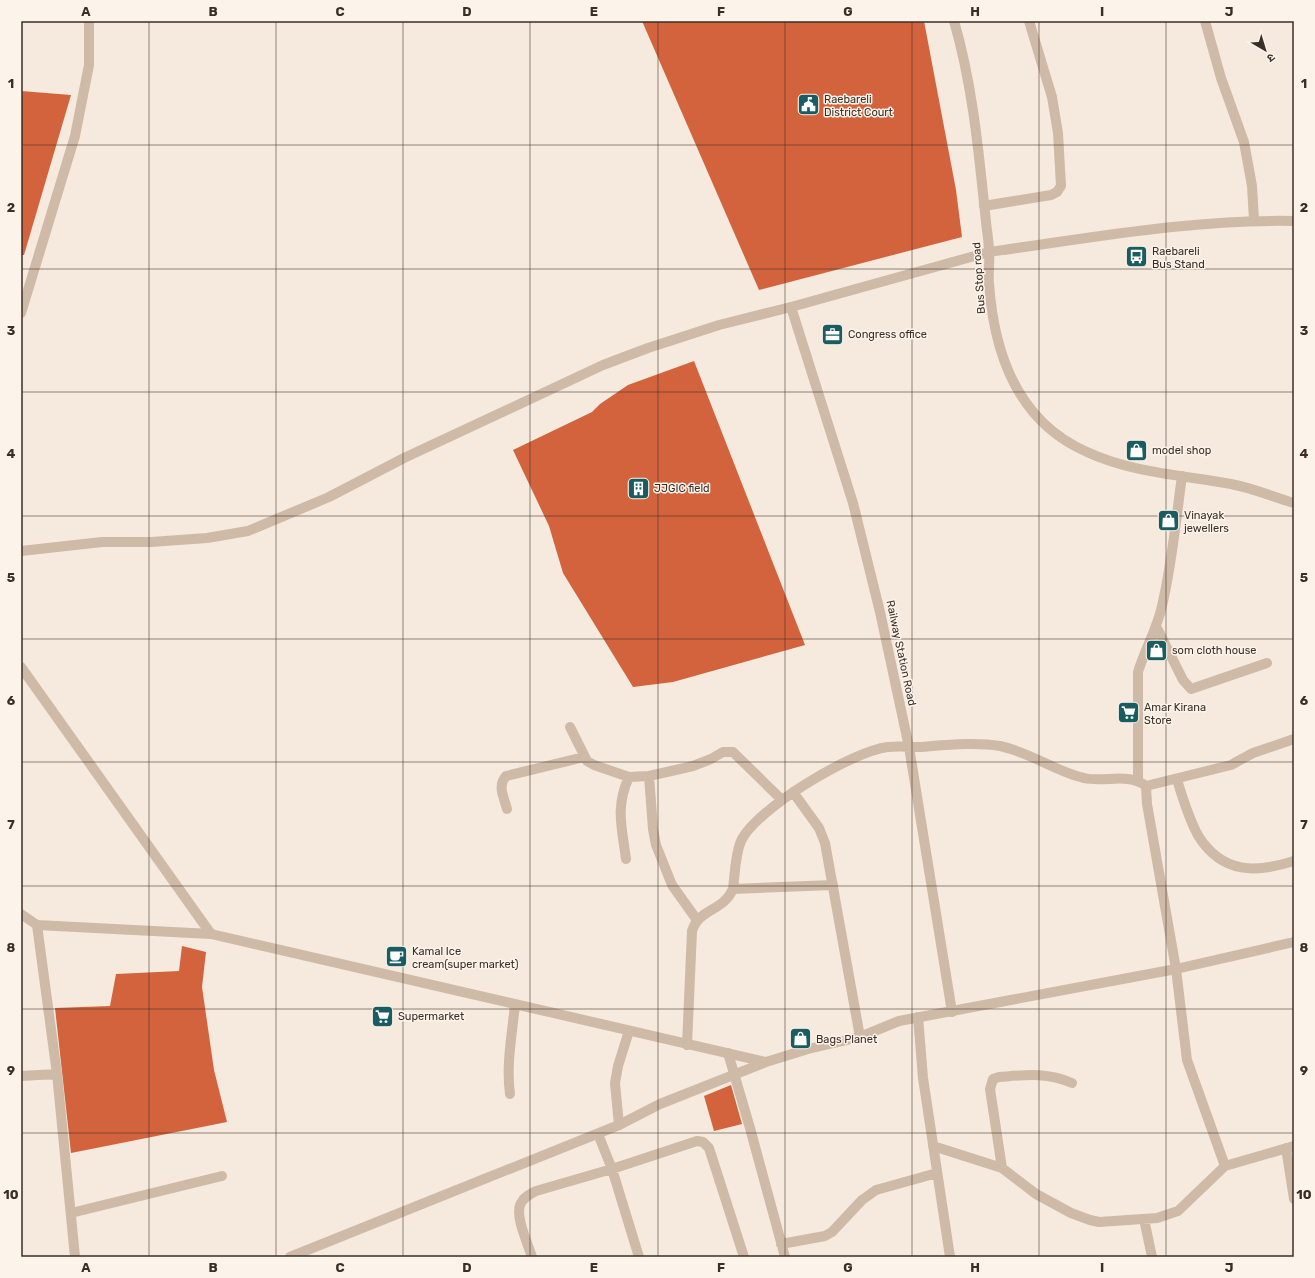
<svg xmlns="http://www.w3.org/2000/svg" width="1315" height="1278" font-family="Rubik,'Noto Sans Devanagari',sans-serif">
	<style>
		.building { fill: #d3633d }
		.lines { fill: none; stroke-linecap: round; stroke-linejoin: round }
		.minor { stroke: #cfbaa7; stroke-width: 10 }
		.tertiary { stroke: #cfbaa7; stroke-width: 10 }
		.grid { fill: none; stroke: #3b2e28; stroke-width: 1; stroke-opacity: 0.55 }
		.labels { text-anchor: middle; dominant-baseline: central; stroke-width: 3; stroke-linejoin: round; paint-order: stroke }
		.poi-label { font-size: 11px; fill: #3b2e28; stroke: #fcf4ea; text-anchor: start }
		.street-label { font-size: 11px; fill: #3b2e28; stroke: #fcf4ea }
		.neatline { fill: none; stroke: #3b2e28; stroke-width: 1.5 }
		.grid-label { font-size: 13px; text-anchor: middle; font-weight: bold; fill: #3b2e28 }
	</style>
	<rect width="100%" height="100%" fill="#f5eadd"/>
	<path class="building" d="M642 21H924L956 190 962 237 759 290Z
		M21 91 71 95 24 255H21Z
		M694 361 805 645 673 682 633 687 563 573 549 526 513 450 592 412 600 404 628 385Z
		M182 946 206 952 202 987 214 1070 227 1122 71 1153 55 1008 110 1006 116 974 179 971Z
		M731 1085 742 1124 714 1131 704 1096Z"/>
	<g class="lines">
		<path class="minor" d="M1205 21 1221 78 1244 142 1252 186 1254 220
			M984 206 1051 195 1057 192 1061 186 1058 133 1052 97 1029 21
			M989 252C1090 238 1192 219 1294 221
			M791 307 853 503 880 612 909 747 952 1012
			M21 313 75 136 89 65V21
			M1157 628 1183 680 1191 689 1267 663
			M21 667 211 934
			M570 727 587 761 594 765 629 777 649 776 693 766 711 759 723 752H733L782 800
			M649 776 653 829 656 845 672 885 697 920
			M1138 780V672C1145 649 1157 629 1162 606 1172 564 1176 519 1182 476
			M1177 780C1183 798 1189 820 1199 837 1223 874 1256 873 1294 861
			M793 792 819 828 825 843 860 1037
			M507 809C504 797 497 786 506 776L584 757
			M626 859C622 828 615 807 629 777
			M733 889 833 885
			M37 925 57 1074 75 1257
			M918 1017 923 1078 950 1257
			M687 1045 692 931C699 908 723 912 733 889 735 874 735 855 741 841 756 809 852 751 888 747 899 746 911 747 921 747 947 745 975 742 1000 746 1030 752 1056 772 1084 778 1105 783 1127 772 1146 786
			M728 1053 750 1128 785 1257
			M21 1076 57 1074
			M510 1094C506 1065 512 1034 515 1005
			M619 1125 615 1083 618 1066 629 1031
			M598 1134 612 1169 639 1257
			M933 1146 1002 1168 1036 1194 1071 1213 1090 1220 1099 1222 1157 1218 1178 1211 1225 1166 1294 1146
			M1286 1148 1294 1199
			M1225 1166 1187 1060 1176 969 1147 804 1146 786 1231 765 1253 753 1294 739
			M1002 1168 990 1089 993 1079 999 1077C1026 1075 1046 1072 1072 1083
			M71 1213 222 1176
			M1144 1219 1152 1257
			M781 1244 825 1236 832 1232 862 1200 876 1190 937 1173
			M532 1257C528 1244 514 1215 521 1203 524 1197 530 1194 536 1191L612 1169 697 1141 703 1142 709 1148 744 1257"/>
		<path class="tertiary" d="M954 21C973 86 979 155 986 222 987 232 989 242 989 252 990 263 988 273 989 283 994 355 1018 422 1087 452 1132 473 1183 475 1231 484 1253 488 1273 497 1294 503
			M21 551 102 542H151L207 538 248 531 329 497 404 458 603 365 648 348 719 325 791 307 989 252
			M21 914 37 925 211 934 766 1062 808 1049 860 1037 899 1021 1176 969 1294 942
			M290 1257 619 1125 660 1104 766 1062"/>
	</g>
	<path class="grid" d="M149 21V1257M276 21V1257M403 21V1257M530 21V1257M658 21V1257M785 21V1257M912 21V1257M1039 21V1257M1166 21V1257M21 145H1294M21 269H1294M21 392H1294M21 516H1294M21 639H1294M21 762H1294M21 886H1294M21 1009H1294M21 1133H1294"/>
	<defs>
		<symbol id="civic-square" viewBox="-11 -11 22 22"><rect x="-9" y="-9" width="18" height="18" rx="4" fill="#195c61" stroke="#fcf4ea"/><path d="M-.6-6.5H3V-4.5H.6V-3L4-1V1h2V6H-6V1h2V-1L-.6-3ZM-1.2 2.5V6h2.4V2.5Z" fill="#fff"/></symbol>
		<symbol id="bus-square" viewBox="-11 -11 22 22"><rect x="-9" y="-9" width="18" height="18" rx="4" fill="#195c61" stroke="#fcf4ea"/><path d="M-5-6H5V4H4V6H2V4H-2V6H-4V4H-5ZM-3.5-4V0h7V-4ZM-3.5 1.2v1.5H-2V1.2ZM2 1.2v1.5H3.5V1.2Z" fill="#fff"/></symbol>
		<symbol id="office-square" viewBox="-11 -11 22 22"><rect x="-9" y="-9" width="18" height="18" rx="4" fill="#195c61" stroke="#fcf4ea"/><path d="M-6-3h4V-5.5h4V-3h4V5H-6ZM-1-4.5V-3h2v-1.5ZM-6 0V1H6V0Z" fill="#fff"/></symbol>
		<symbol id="shop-square" viewBox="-11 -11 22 22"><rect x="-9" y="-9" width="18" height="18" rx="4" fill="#195c61" stroke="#fcf4ea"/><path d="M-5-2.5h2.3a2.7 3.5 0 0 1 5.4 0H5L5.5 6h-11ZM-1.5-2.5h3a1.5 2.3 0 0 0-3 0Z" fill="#fff"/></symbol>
		<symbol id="building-square" viewBox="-11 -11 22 22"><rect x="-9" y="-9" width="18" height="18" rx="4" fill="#195c61" stroke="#fcf4ea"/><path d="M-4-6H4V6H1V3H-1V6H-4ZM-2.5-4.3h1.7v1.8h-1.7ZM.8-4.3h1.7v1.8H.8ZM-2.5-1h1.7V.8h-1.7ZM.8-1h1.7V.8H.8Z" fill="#fff"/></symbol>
		<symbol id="supermarket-square" viewBox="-11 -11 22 22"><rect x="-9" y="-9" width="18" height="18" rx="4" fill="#195c61" stroke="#fcf4ea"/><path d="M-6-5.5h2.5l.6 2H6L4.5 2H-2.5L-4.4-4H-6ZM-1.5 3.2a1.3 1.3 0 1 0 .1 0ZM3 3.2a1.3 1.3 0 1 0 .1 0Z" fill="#fff"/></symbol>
		<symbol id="cafe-square" viewBox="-11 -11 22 22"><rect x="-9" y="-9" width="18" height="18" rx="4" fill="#195c61" stroke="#fcf4ea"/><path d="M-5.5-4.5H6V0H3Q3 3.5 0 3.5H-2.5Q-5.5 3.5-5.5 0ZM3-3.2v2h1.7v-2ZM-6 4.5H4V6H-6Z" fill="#fff"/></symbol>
	</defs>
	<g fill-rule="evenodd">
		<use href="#civic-square" x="796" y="92" width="25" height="25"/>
		<use href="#bus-square" x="1124" y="244" width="25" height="25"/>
		<use href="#office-square" x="820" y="322" width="25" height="25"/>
		<use href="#shop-square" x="1124" y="438" width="25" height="25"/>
		<use href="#building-square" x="626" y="476" width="25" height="25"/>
		<use href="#shop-square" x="1156" y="508" width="25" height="25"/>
		<use href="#shop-square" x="1144" y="638" width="25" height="25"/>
		<use href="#supermarket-square" x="1116" y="700" width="25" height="25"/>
		<use href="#cafe-square" x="384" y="944" width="25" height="25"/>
		<use href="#supermarket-square" x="370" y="1004" width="25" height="25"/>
		<use href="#shop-square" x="788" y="1026" width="25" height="25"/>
	</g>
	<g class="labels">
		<g class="poi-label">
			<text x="824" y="99">Raebareli<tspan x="824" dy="13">District Court</tspan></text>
			<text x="1152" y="251">Raebareli<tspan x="1152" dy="13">Bus Stand</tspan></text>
			<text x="848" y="334">Congress office</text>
			<text x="1152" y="450">model shop</text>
			<text x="654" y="488">JJGIC field</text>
			<text x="1184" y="515">Vinayak<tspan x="1184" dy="13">jewellers</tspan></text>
			<text x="1172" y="650">som cloth house</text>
			<text x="1144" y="707">Amar Kirana<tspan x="1144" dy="13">Store</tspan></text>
			<text x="412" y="951">Kamal Ice<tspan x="412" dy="13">cream(super market)</tspan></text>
			<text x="398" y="1016">Supermarket</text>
			<text x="816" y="1039">Bags Planet</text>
		</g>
		<g class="street-label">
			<text transform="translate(979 278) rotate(-94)">Bus Stop road</text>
			<text transform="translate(901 653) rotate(78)">Railway Station Road</text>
		</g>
	</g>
	<rect width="1315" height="1278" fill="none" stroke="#fcf4ea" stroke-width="44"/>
	<g transform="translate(1265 50) rotate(142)" stroke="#fcf4ea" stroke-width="3" paint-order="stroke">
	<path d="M0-3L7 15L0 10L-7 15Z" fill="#3b2e28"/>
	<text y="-6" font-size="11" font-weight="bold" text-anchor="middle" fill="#3b2e28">उ</text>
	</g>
	<rect x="22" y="22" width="1271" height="1234" class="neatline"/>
	<g class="grid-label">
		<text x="86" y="16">A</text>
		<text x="213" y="16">B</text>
		<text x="340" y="16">C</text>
		<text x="467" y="16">D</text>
		<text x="594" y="16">E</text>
		<text x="721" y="16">F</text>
		<text x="848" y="16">G</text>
		<text x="975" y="16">H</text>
		<text x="1102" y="16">I</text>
		<text x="1229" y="16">J</text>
		<text x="11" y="88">1</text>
		<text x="1304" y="88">1</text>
		<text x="11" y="212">2</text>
		<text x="1304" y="212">2</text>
		<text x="11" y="335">3</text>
		<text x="1304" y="335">3</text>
		<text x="11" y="458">4</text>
		<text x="1304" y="458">4</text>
		<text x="11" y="582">5</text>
		<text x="1304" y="582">5</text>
		<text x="11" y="705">6</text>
		<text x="1304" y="705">6</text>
		<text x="11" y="829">7</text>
		<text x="1304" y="829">7</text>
		<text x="11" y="952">8</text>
		<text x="1304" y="952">8</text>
		<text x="11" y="1075">9</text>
		<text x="1304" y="1075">9</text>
		<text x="11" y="1199">10</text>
		<text x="1304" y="1199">10</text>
		<text x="86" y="1272">A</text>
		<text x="213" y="1272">B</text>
		<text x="340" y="1272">C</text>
		<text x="467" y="1272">D</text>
		<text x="594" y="1272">E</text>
		<text x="721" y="1272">F</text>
		<text x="848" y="1272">G</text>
		<text x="975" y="1272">H</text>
		<text x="1102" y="1272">I</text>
		<text x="1229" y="1272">J</text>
	</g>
</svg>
